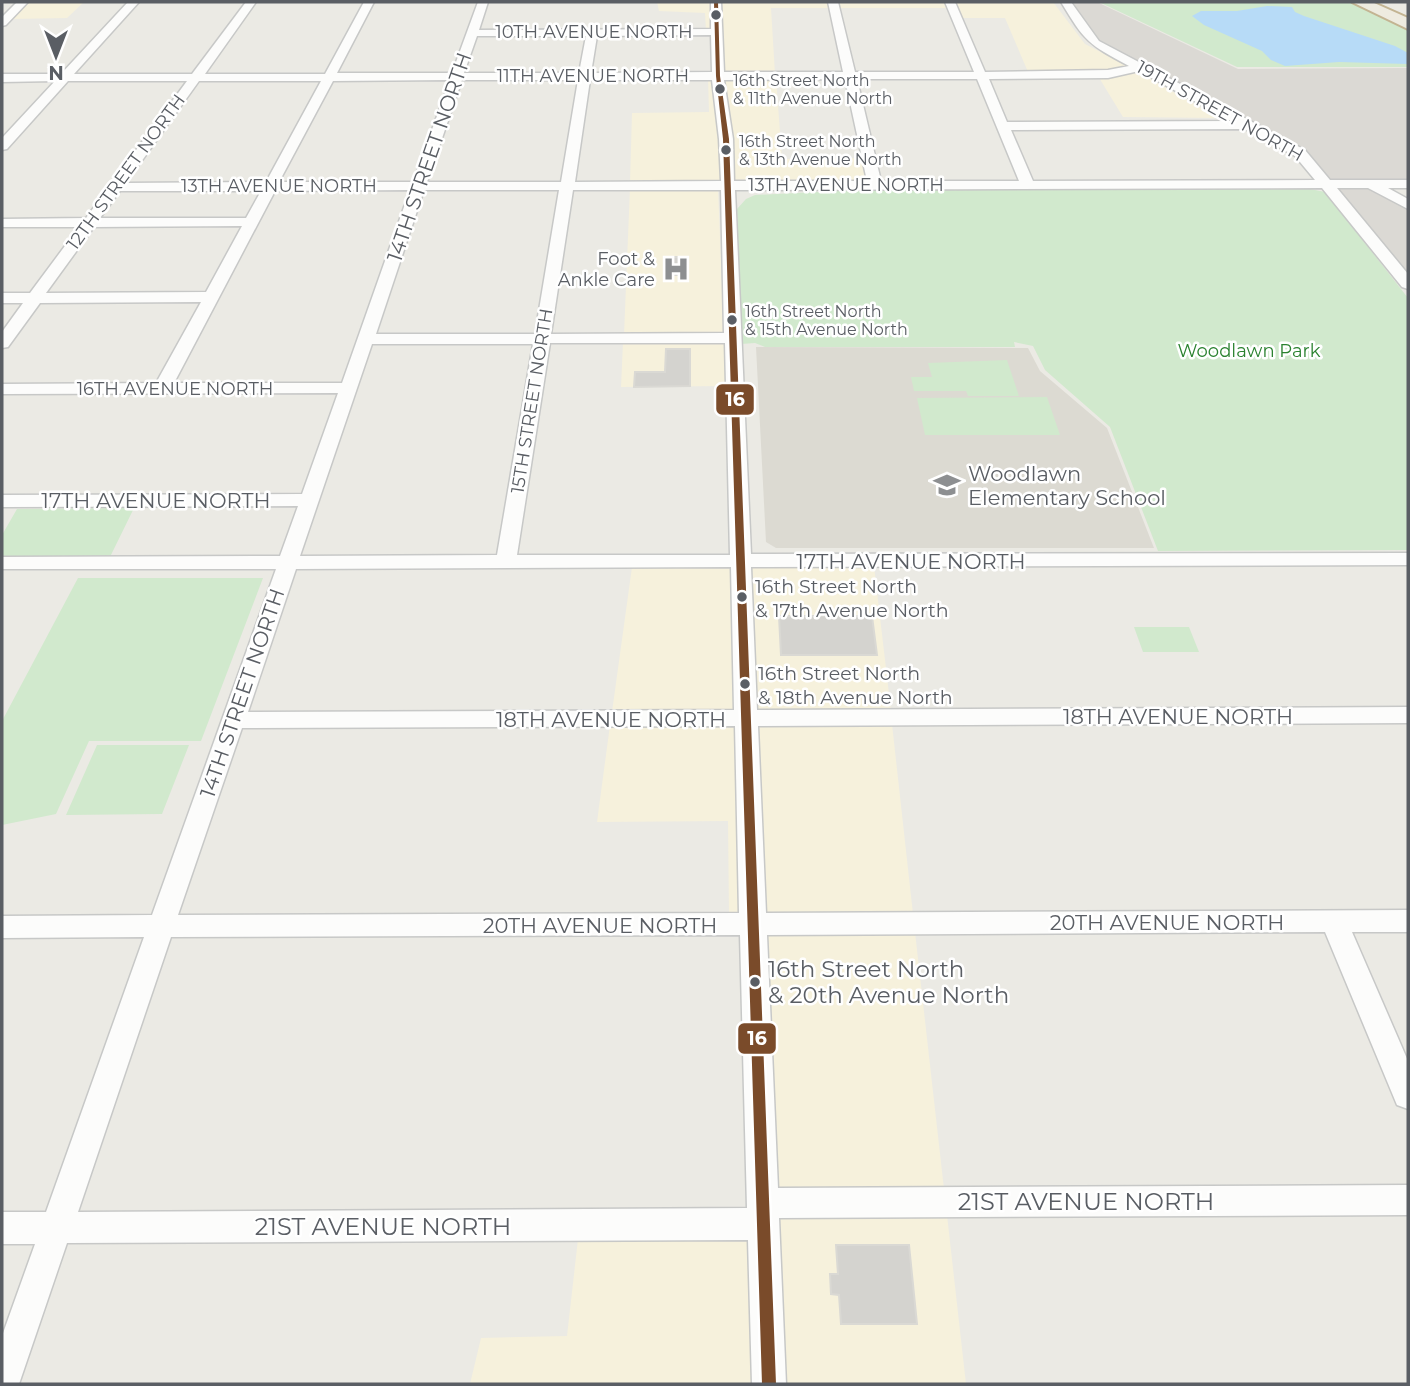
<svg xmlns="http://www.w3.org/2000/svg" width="1410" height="1386" font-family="Montserrat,sans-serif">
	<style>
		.commercial { fill: #f6f1dc }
		.industrial { fill: #dbd9d4 }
		.education { fill: #dcdad2 }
		.green { fill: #d1e9cd }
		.water { fill: #b7dbf7 }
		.building { fill: #d4d3cf; stroke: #dad9d4; stroke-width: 2 }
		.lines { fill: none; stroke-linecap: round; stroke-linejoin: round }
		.minor-casing { stroke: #c7c8c7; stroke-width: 3 }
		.highway-casing { stroke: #c3b492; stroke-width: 4 }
		.minor { fill: #fcfcfb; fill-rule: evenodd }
		.highway { fill: #eeebe0; fill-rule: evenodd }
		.bus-1-casing { stroke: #fff; stroke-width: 5 }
		.bus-1 { fill: #7a4b2a; fill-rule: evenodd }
		.bus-dot { fill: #5a5e64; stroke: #fff; stroke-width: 2.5 }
		.labels { text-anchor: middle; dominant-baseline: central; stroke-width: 5; stroke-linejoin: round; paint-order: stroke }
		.far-bus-label { font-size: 16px; fill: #5a5e64; stroke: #fff; text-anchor: start }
		.far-street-label { font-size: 18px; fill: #5a5e64; stroke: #fff }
		.far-poi-label { font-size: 18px; fill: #5a5e64; stroke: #fff; text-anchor: end }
		.far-park-label { font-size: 18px; fill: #2b8230; stroke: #fff }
		.bus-label { font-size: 19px; fill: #5a5e64; stroke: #fff; text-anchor: start }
		.street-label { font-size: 21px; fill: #5a5e64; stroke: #fff }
		.poi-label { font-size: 21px; fill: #5a5e64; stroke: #fff; text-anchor: start }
		.near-bus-label { font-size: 23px; fill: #5a5e64; stroke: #fff; text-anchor: start }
		.near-street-label { font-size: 24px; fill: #5a5e64; stroke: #fff }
		.line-badge { stroke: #fff; stroke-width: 2.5 }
		.badge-label { font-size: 19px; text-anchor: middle; font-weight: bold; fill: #fff }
	</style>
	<rect width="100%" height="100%" fill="#ebeae4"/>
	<path class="commercial" d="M29 2H84L67 18 10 19Z
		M657 2H712L713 31H706L705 13 659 11Z
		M720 2H830L831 8H771L775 74H723Z
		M837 2H946L949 8H839Z
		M954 2H1053L1085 44 1130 67 1119 70 1028 72 1005 18H961Z
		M1136 71 1219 118 1123 117 1098 76Z
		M708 78H714L722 183H630L632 113 709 112Z
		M723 78H776L782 159 861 158 868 182 732 183Z
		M630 188H718L724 334 624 335Z
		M725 341 726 386 621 387 623 342Z
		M874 566 891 711H754L748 567Z
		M632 567H733L737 711 612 712Z
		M892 724 913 914 763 915 755 725Z
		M610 725H737L743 915H729L728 821 597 822Z
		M915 932 944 1189 774 1190 764 933Z
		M947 1215 966 1384H783L775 1216Z
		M752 1237 757 1384H470L481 1338 567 1336 578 1239Z"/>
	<path class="industrial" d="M1070 2H1097L1238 69 1408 68V181H1331L1304 152 1106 47 1090 34Z
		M1335 186H1368L1408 208V277Z"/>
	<path class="education" d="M756 347 1028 348 1040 371 1107 428 1154 548H776L766 542Z"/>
	<path class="green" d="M1099 2H1349L1408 29V67H1237Z
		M1305 188 1325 192 1408 298V550L1158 551 1110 427 1045 370 1033 346 1014 342 1015 347H765L755 343 741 344 737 209 746 199 755 195 856 190Z
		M1007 360 1019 396H968L966 391H914L911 377H932L928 363Z
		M1047 397 1060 435H925L917 398Z
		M134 508 110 557 2 558V535L17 509Z
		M78 578H263L201 741H89L56 814 2 825V721Z
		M1134 627H1189L1199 652H1143Z
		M97 745H189L162 814 66 815Z"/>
	<path class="water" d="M1267 6 1292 7 1295 12 1304 16 1395 46 1408 53V64L1339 62 1285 66 1271 60 1262 51 1204 25 1192 16 1201 11H1237Z"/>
	<path class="building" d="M669 257H686L685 275H667Z
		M666 349H690V386L634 387 635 372H665Z
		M779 616H872L877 655H781Z
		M836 1245H909L917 1324H841L839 1295 831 1294 830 1274H838Z"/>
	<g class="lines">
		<defs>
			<path id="minor" d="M17 2H28L6 25 2 26V17Z
				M128 2H139L74 74H192L246 2H256L205 74H325L364 2H374L337 73H452L478 2H488L479 30 711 29V2H721L724 72H843L828 2H838L855 72H974L945 2H955L985 72 1108 70 1129 66C1088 44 1085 42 1061 2H1071L1099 41 1305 150 1330 180H1408V188H1388L1408 199V209L1368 188H1337L1408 274V289L1402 287 1322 188 735 190 751 554 1408 553V565L751 567 757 710 1408 707V723L758 726 766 913 1408 910V932H1352L1408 1061V1109L1397 1105 1325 932 767 935 778 1188 1408 1185V1215L779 1218 786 1384H752L748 1240 67 1243 19 1384H2V1336L35 1244H2V1212H46L144 937 2 938V916L152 915 276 569H2V557L280 556 298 506 2 507V495L302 494 338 393 2 394V384L156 383 201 302 40 303 8 347 2 348V332L23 303H2V293H30L79 227H2V219L86 218 187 81H68L7 149 2 150V138L55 81 2 82V74H61ZM711 35 712 72 591 73 597 36ZM477 36H586L579 73H464ZM1139 71 1231 121 1007 122 989 79 1108 78ZM845 79 867 181H734L733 139 724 80ZM857 79H977L1019 181H881ZM450 80 413 182H279L333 81ZM462 80H578L561 182H427ZM590 80H712L719 139 721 181 575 182ZM199 81H321L266 182 126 183ZM1245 129 1295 156 1315 180 1033 181 1011 130ZM410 190 342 383H174L275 191ZM424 190H559L535 334H376ZM573 190H721L724 333 551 334ZM120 191H261L246 218H100ZM242 226 206 292 46 293 94 227ZM550 343H725L730 555H517ZM372 344H533L497 555 300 556ZM731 567 734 710 248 712 296 569ZM735 726 739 913 178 915 242 728ZM740 935 747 1208 78 1212 171 937Z"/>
			<path id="highway" d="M1352 2H1372L1408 18V29Z"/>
		</defs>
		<use href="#minor" class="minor-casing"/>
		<use href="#highway" class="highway-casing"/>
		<use href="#minor" class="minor"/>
		<use href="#highway" class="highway"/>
		<defs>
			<path id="bus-1" d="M714 2H718L720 76 729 139 776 1384H762L723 139 716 76Z"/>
		</defs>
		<use href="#bus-1" class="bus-1-casing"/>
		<use href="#bus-1" class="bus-1"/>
	</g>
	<defs>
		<symbol id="hospital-bare" viewBox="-9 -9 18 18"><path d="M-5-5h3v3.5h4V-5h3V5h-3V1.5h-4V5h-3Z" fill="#8d8f91" stroke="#fff" stroke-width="2.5" paint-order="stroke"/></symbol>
		<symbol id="school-bare" viewBox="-9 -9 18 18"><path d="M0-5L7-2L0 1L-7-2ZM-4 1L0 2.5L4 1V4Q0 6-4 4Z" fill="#8d8f91" stroke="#fff" stroke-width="2.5" paint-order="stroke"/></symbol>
	</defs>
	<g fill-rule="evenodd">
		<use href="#hospital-bare" x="657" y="250" width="38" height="38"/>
		<use href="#school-bare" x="928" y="466" width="38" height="38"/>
	</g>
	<g class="bus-dot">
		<circle cx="716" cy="15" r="6"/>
		<circle cx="720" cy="89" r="6"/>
		<circle cx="726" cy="150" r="6"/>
		<circle cx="732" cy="320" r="6"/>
		<circle cx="742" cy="597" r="6"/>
		<circle cx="745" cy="684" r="6"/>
		<circle cx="755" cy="982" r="6"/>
	</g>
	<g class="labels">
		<g class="far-bus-label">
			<text x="733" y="80">16th Street North<tspan x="733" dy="18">&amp; 11th Avenue North</tspan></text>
			<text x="739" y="141">16th Street North<tspan x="739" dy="18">&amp; 13th Avenue North</tspan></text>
			<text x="745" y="311">16th Street North<tspan x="745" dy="18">&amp; 15th Avenue North</tspan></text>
		</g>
		<g class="far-street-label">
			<text x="594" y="32">10TH AVENUE NORTH</text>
			<text x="593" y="76">11TH AVENUE NORTH</text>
			<text transform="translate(1220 111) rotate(29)">19TH STREET NORTH</text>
			<text transform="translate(126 172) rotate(-54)">12TH STREET NORTH</text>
			<text x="846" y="185">13TH AVENUE NORTH</text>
			<text x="279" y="186">13TH AVENUE NORTH</text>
			<text x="175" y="389">16TH AVENUE NORTH</text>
			<text transform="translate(532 401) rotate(-81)">15TH STREET NORTH</text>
		</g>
		<g class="far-poi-label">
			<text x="655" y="259">Foot &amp;<tspan x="655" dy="21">Ankle Care</tspan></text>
		</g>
		<g class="far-park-label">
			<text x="1249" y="351">Woodlawn Park</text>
		</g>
		<g class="bus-label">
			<text x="755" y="586">16th Street North<tspan x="755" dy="24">&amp; 17th Avenue North</tspan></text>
			<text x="758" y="673">16th Street North<tspan x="758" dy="24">&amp; 18th Avenue North</tspan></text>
		</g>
		<g class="street-label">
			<text transform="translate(429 157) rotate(-71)">14TH STREET NORTH</text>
			<text x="156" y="500">17TH AVENUE NORTH</text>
			<text x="911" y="561">17TH AVENUE NORTH</text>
			<text transform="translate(242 693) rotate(-71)">14TH STREET NORTH</text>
			<text x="1178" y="716">18TH AVENUE NORTH</text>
			<text x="611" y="719">18TH AVENUE NORTH</text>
			<text x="1167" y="922">20TH AVENUE NORTH</text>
			<text x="600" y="925">20TH AVENUE NORTH</text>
		</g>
		<g class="poi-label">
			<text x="968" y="473">Woodlawn<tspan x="968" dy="24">Elementary School</tspan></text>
		</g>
		<g class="near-bus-label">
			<text x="768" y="969">16th Street North<tspan x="768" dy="26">&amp; 20th Avenue North</tspan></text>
		</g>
		<g class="near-street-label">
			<text x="1086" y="1201">21ST AVENUE NORTH</text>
			<text x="383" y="1226">21ST AVENUE NORTH</text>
		</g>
	</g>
	<g class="line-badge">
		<rect x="715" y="383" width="40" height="33" rx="7" fill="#7a4b2a"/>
		<rect x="737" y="1022" width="40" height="33" rx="7" fill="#7a4b2a"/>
	</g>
	<g class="badge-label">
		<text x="735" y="406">16</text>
		<text x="757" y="1045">16</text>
	</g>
	<rect width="1410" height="1386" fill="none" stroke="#5a5e64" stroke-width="7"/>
	<g transform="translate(56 56) rotate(180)" stroke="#ffffff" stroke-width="5" paint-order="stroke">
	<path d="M0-5L12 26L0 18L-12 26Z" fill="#5a5e64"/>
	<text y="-10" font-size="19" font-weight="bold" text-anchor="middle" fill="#5a5e64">N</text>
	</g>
</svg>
